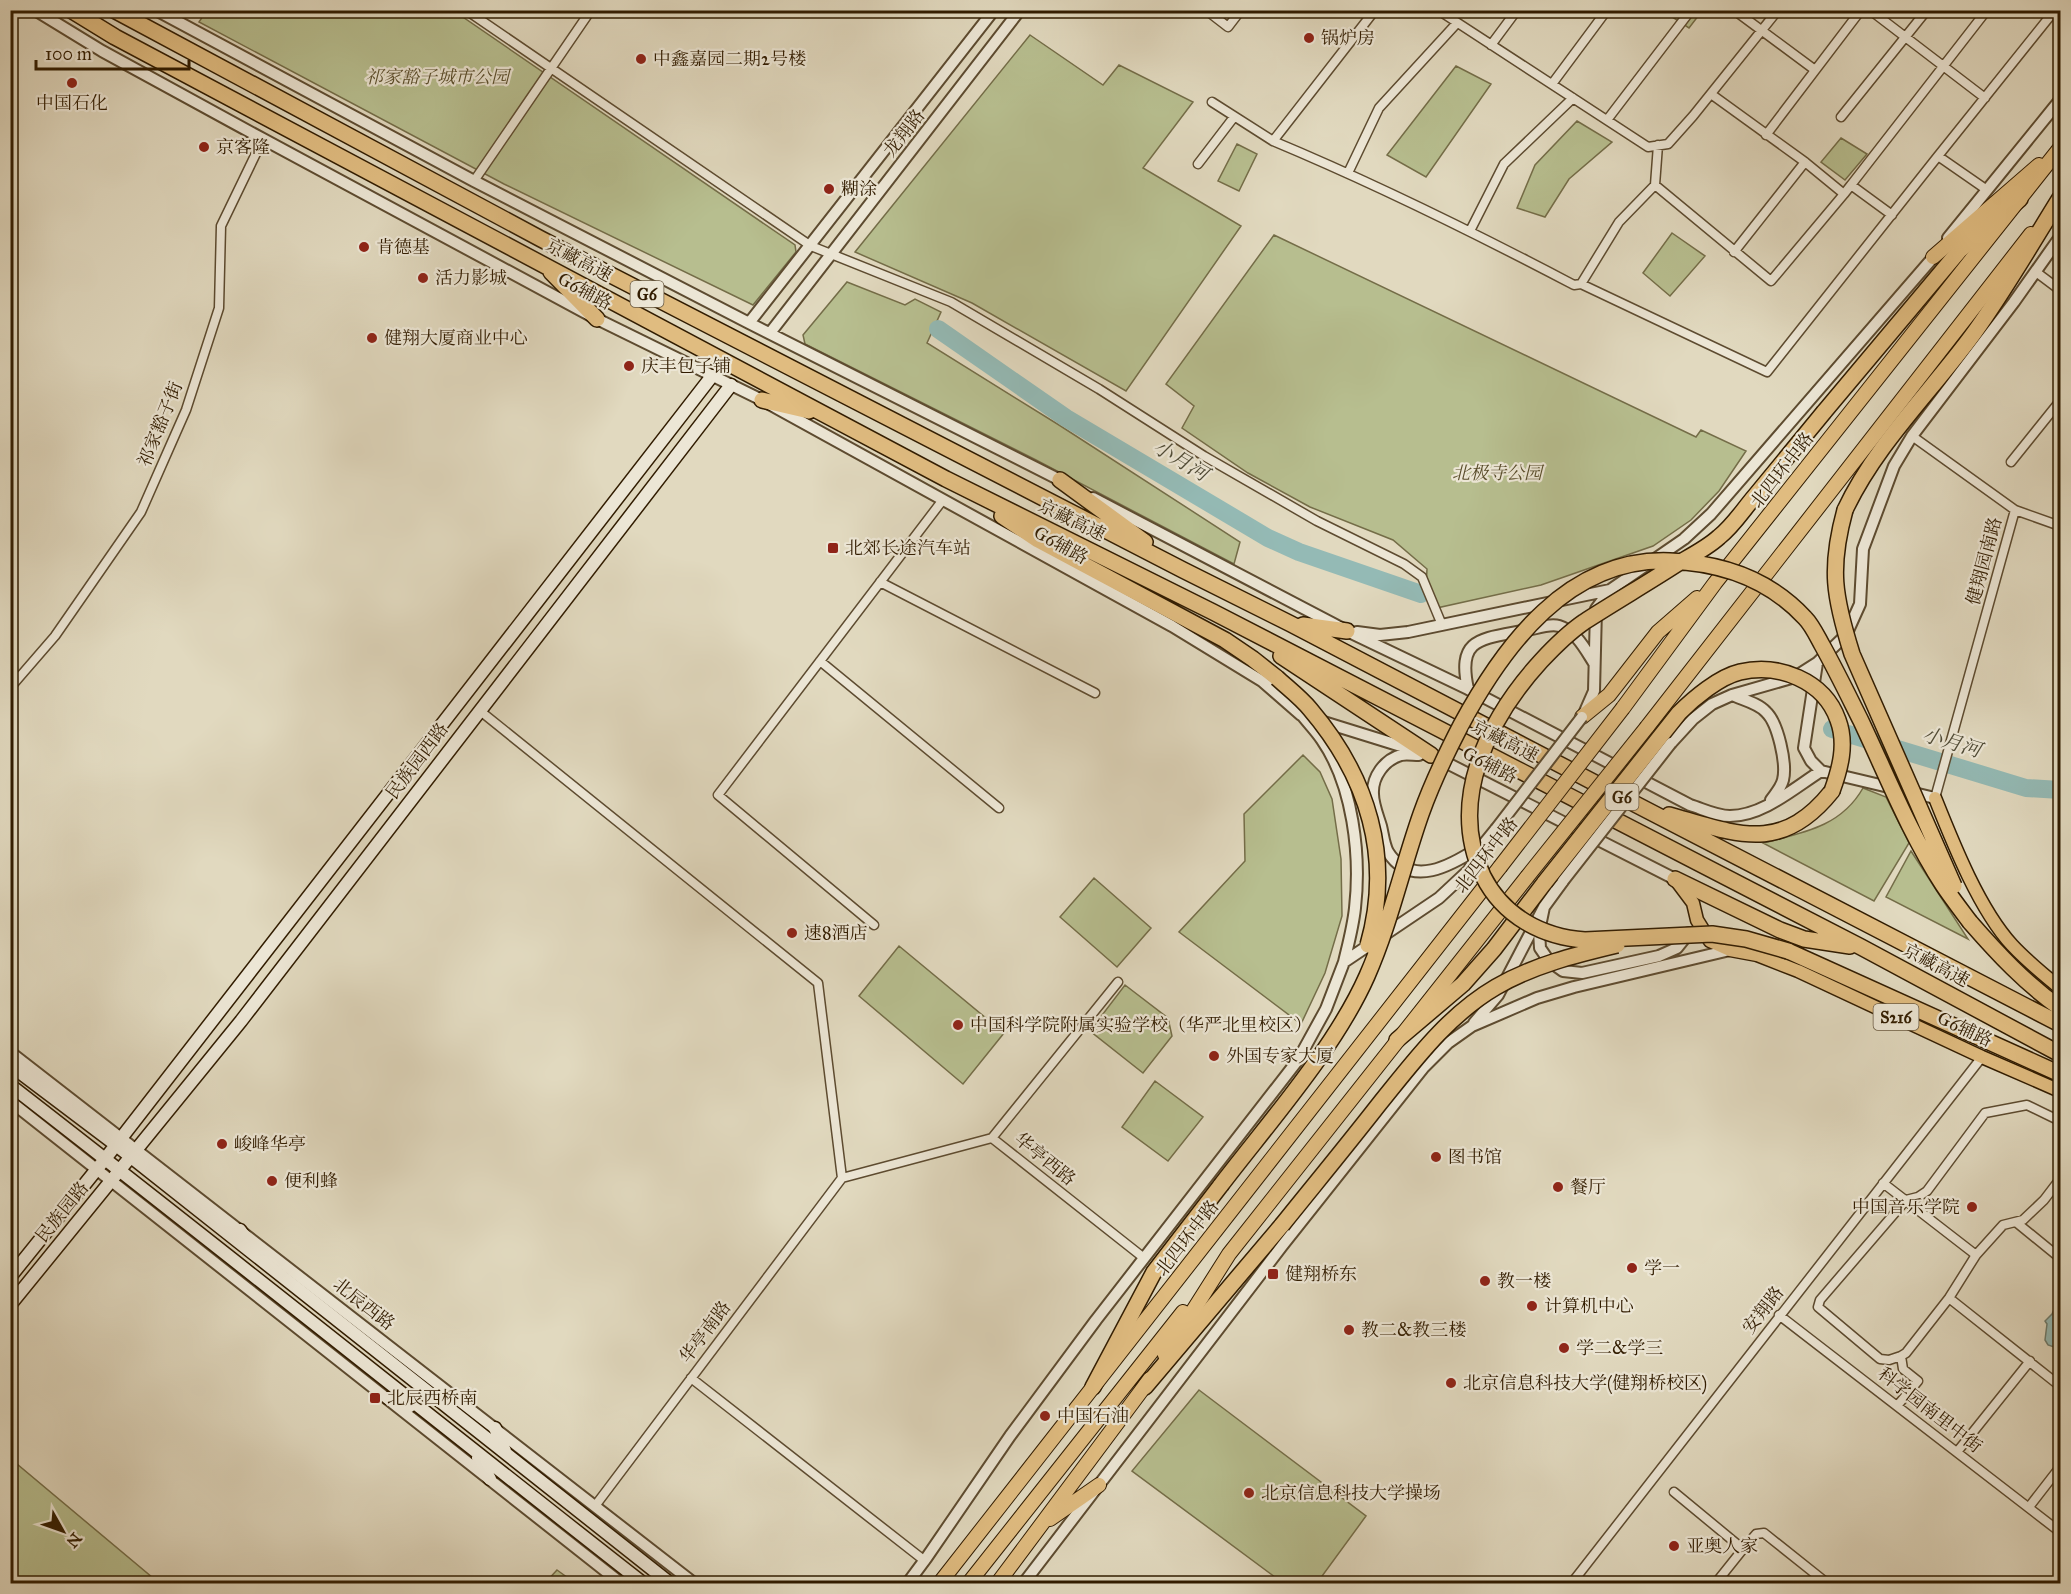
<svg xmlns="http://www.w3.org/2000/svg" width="2071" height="1594" font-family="'IM FELL Great Primer','Noto Serif SC',serif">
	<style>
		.green { fill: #b7be8f; stroke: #746d48; stroke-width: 1.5 }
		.water { fill: #94bab5; stroke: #6c7b6d; stroke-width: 1.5 }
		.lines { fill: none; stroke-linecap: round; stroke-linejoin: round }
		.river { stroke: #94bab5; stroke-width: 18 }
		.minor-casing { stroke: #5d4b30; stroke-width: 11 }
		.tertiary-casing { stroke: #5d4b30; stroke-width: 14 }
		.secondary-casing { stroke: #311c00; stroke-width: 15 }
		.primary-casing { stroke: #311c00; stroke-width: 15 }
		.trunk-casing { stroke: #311c00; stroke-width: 16 }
		.motorway-casing { stroke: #311c00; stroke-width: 18 }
		.minor { stroke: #ece6d5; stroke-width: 8 }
		.tertiary { stroke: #ece6d5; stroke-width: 10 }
		.secondary { stroke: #ece6d5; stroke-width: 12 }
		.primary { stroke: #e0bc80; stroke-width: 12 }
		.trunk { stroke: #e0bc80; stroke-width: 14 }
		.motorway { stroke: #e0bc80; stroke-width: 15 }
		.tertiary-bridge-casing { stroke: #5d4b30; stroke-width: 14; stroke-linecap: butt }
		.trunk-bridge-casing { stroke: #311c00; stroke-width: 16; stroke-linecap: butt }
		.motorway-bridge-casing { stroke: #311c00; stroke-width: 18; stroke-linecap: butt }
		.tertiary-bridge { stroke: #ece6d5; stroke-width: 10 }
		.trunk-bridge { stroke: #e0bc80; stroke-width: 14 }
		.motorway-bridge { stroke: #e0bc80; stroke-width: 15 }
		.poi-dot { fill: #8f2418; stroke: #ece6d5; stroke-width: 2 }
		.labels { text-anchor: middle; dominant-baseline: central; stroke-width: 4.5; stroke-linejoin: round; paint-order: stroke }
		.shield { fill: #ece6d5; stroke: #695940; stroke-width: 1.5 }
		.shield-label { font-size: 16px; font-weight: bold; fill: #311c00 }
		.poi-label { font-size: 18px; fill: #311c00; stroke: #ece6d5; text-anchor: start }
		.park-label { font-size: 18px; font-style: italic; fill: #594d2b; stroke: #ece6d5 }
		.street-label { font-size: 18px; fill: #311c00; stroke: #ece6d5 }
		.water-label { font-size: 20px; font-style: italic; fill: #4f4b36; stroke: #ece6d5 }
	</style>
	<rect width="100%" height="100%" fill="#e1d9bf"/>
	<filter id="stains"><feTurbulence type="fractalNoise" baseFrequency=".00333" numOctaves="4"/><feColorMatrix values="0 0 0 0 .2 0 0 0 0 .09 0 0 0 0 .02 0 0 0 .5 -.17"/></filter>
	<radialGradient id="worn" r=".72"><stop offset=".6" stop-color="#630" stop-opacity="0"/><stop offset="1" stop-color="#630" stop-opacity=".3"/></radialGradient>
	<path class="green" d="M207 10 454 11 795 245 796 252 753 305 504 184 199 22Z
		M1663 11H1702L1689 28Z
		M1030 35 1103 85 1119 65 1193 102 1143 168 1241 226 1126 391 972 303 855 252Z
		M1456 66 1491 84 1426 177 1387 155Z
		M1577 121 1612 142 1569 179 1545 217 1517 208 1535 165Z
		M1841 138 1867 154 1845 180 1821 162Z
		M1237 144 1257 154 1239 191 1218 181Z
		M1672 233 1705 256 1670 296 1643 273Z
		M1274 235 1696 437 1701 430 1746 451 1719 491 1691 520 1653 546 1541 585 1432 609 1426 588 1427 569 1393 540 1310 507 1248 473 1182 428 1194 406 1166 384Z
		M847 282 905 305 915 299 941 312 927 343 1059 425 1240 542 1234 564 1036 460 805 344 803 335Z
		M1303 755 1320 772 1332 799 1341 859 1342 916 1325 973 1301 1024 1179 932 1245 861 1244 814Z
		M1863 788 1886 797 1909 843 1874 901 1763 843C1802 833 1841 827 1863 788Z
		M1911 851 1968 939 1886 897Z
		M1094 878 1151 928 1117 967 1060 917Z
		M899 946 1004 1033 963 1084 859 996Z
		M1125 985 1168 1018 1172 1036 1143 1073 1090 1031Z
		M1155 1081 1203 1117 1168 1161 1122 1127Z
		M1199 1390 1366 1516 1317 1583H1283L1132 1471Z
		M10 1459H11L159 1583H11Z
		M557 1570 575 1583H545Z"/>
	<path class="water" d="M2056 1305 2060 1307V1349L2048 1345 2045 1340 2047 1324 2045 1321 2052 1314Z"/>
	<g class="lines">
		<path class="river" d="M938 329 1066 418 1268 538 1299 552 1421 594
			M1832 729 2026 788 2060 790"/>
		<defs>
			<path id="minor" d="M466 10 811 246 951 302 1099 389 1204 456 1317 521 1404 564 1422 577 1442 625
				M1206 10 1228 27 1241 10
				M1375 10 1273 141C1376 184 1475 233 1574 285L1581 284 1767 372 1938 156 1987 190
				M1438 10 1648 147 1668 144 1693 116 1778 10
				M1734 10 1815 70
				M1870 10 1985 98
				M1491 45 1517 10
				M1552 84 1607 10
				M1711 94 1805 162 1844 194 1851 185 1892 215
				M1212 102 1273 141
				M1841 117 1927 10
				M1607 120 1691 10
				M1766 135 1861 10
				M1938 156 2055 10
				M1198 164 1234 117
				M1348 173 1379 108 1457 23
				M474 181 591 10
				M1655 185 1658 145
				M1851 185 1987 10
				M1470 231 1504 164 1573 98
				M1734 252 1805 162
				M2036 272 2060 290
				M1581 284 1619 222 1655 185 1771 281 1844 194
				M1912 436 2015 510 2060 526
				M2011 462 2060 401
				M880 582 1095 693
				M820 661 999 808
				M10 688 55 636 141 512 186 410 219 308 221 226 263 139
				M479 710 818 983 842 1178
				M1935 798 2015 510
				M874 925 718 795 942 501
				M2060 1121 2027 1105 1985 1113 1927 1191 1918 1197 1906 1200 1820 1300 1818 1307 1880 1359 1889 1360 1901 1356 1906 1353 1949 1298 1976 1255 2003 1225 2023 1220 2044 1200 2060 1179
				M992 1138 1118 982
				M992 1138 1144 1258
				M842 1178 992 1138
				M1883 1183 1976 1255
				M2017 1223 2060 1258
				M1949 1298 2060 1386
				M1779 1315 2060 1532
				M691 1378 925 1561
				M1897 1406 1918 1381 1903 1369 1901 1356
				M1957 1452 2030 1361
				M1674 1492 1743 1549 1756 1534 1764 1533 1828 1584
				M595 1506 842 1178
				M2029 1507 2060 1467
				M1571 1584 1982 1057
				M1715 1584 1743 1549"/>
			<path id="tertiary" d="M35 10 102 51 263 139 597 319 762 400 1172 626 1262 681 1301 715 1417 751
				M156 10 474 181 749 323 1066 483
				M1948 238 2060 100
				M749 323 994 10
				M770 333 1020 10
				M1093 498 1347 631 1468 689 1690 805C1703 809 1716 816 1730 816 1763 816 1794 788 1821 771L1935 798
				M1357 632 1380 635 1408 632 1610 590
				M1817 663 1804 748 1811 761 1821 771
				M1468 689C1457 639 1479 639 1522 631 1532 630 1549 623 1559 626 1576 631 1585 649 1594 663
				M1732 695C1743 700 1758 703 1766 712 1778 723 1787 764 1783 780 1781 788 1775 794 1771 800
				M1302 715C1308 723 1316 731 1322 740 1353 785 1361 855 1355 908 1353 927 1348 945 1344 962
				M1583 716 1594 691 1596 609 1610 590 1684 539 1711 514 1937 253
				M1671 743 1693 719 1712 704 1732 695 1795 677 1817 663 1846 635 1860 604 1863 549 1894 466 1912 436 2014 302 2060 237
				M1419 755C1413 755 1406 754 1401 755 1384 760 1372 777 1373 794 1373 804 1378 816 1381 826 1383 834 1384 845 1388 852 1411 889 1452 865 1478 848
				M1437 758 1675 879
				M1544 907 1539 931 1540 948 1549 961 1563 971 1582 973 1659 956 1677 948 1689 933
				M1474 1023 1498 995 1544 907 1563 881
				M10 1052 695 1584
				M10 1101 622 1584
				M907 1584 927 1557 1010 1436 1096 1320 1298 1060 1326 1009 1344 962 1439 898 1469 870 1483 845 1496 829
				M1023 1584 1282 1246 1424 1067 1448 1043 1472 1026 1537 998 1574 987 1730 950"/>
			<path id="secondary" d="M10 1065 116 1145 671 1584
				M10 1085C223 1250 432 1418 644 1584
				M240 1230 252 1248
				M10 1277 105 1159 712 376
				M10 1305 241 1021 731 385
				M388 1398 410 1406
				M495 1428 505 1451
				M478 1458 490 1479"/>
			<path id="primary" d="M1935 798C1953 843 1979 909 2012 945 2026 960 2044 975 2060 988
				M1675 879 1693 903 1697 920 1710 941 1730 950 1757 955 1798 971 1982 1057 2060 1091"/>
			<path id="trunk" d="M1933 257 2039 165
				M1623 708 1715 583 2060 148
				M1582 717 1609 695 1658 632 1697 598
				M1647 727 2031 234
				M1165 1355 1229 1254 1527 877
				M1050 1519 1099 1485
				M939 1584 1500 867
				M968 1584 1183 1312
				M997 1584 1150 1379"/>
			<path id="motorway" d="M71 10 115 37 946 479 1213 612 1861 947 2060 1054
				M114 10 541 239 1183 570 1291 624 1639 806 2060 1024
				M551 272 597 319
				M762 400 809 411
				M1824 412 1960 250 2020 199
				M1060 480 1145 542
				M1845 510C1876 444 1931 392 1974 333 2005 290 2032 243 2060 198
				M1002 516 1038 540 1225 640 1253 659 1277 678
				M1303 625 1347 631
				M1281 656 1431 755
				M1669 815C1737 834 1781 855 1832 791
				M1675 879 1780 930 1804 939 1850 946
				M1970 922C1998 954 2025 983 2060 1008
				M1788 951 2060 1074
				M1397 1040 1463 984 1494 949 1545 882
				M1093 1387 1154 1272 1221 1185
				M1145 1387 1282 1225"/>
		</defs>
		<use href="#minor" class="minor-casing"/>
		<use href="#tertiary" class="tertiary-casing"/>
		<use href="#secondary" class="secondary-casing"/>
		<use href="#primary" class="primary-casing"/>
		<use href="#trunk" class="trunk-casing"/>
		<use href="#motorway" class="motorway-casing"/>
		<use href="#minor" class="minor"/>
		<use href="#tertiary" class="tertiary"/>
		<use href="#secondary" class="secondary"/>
		<use href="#primary" class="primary"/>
		<use href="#trunk" class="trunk"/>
		<use href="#motorway" class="motorway"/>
		<defs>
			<path id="tertiary-bridge" d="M1496 829 1582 717
				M1563 881 1671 743"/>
			<path id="trunk-bridge" d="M1500 867 1623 708
				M1527 877 1647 727"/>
			<path id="motorway-bridge" d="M1845 510C1829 568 1834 597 1852 654L1954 886
				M1277 678C1288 688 1301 698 1310 709 1368 777 1393 858 1368 945
				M1545 882 1679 713C1694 698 1719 677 1740 672 1778 663 1824 680 1838 720 1847 744 1840 769 1832 791
				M1788 951 1746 939 1712 934 1585 940C1542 937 1503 916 1483 876 1447 800 1489 718 1541 661 1554 647 1568 633 1584 622 1615 602 1646 584 1677 564 1691 556 1707 548 1719 537 1733 526 1743 510 1755 496 1778 468 1801 440 1824 412
				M1221 1185C1270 1121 1335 1048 1367 976 1390 924 1402 868 1421 814 1432 783 1446 754 1461 725 1504 645 1569 557 1670 561 1722 563 1769 579 1805 618 1812 625 1817 636 1822 645 1836 670 1848 695 1861 721 1887 776 1910 834 1943 885 1951 897 1961 910 1970 922
				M1282 1225C1315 1184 1348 1144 1380 1103 1414 1061 1448 1015 1496 987 1534 965 1575 955 1617 945"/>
		</defs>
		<use href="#tertiary-bridge" class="tertiary-bridge-casing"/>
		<use href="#trunk-bridge" class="trunk-bridge-casing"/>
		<use href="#motorway-bridge" class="motorway-bridge-casing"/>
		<use href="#tertiary-bridge" class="tertiary-bridge"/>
		<use href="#trunk-bridge" class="trunk-bridge"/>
		<use href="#motorway-bridge" class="motorway-bridge"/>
	</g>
	<g class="poi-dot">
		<circle cx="1309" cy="38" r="6"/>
		<circle cx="641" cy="59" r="6"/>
		<circle cx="72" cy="83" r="6"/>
		<circle cx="204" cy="147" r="6"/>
		<circle cx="829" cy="189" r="6"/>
		<circle cx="364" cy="247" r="6"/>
		<circle cx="423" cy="278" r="6"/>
		<circle cx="372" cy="338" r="6"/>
		<circle cx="629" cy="366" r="6"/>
		<rect x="827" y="542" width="12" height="12" rx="3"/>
		<circle cx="792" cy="933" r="6"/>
		<circle cx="958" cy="1025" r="6"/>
		<circle cx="1214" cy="1056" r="6"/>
		<circle cx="222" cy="1144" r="6"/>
		<circle cx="1436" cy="1157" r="6"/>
		<circle cx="272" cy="1181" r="6"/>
		<circle cx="1558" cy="1187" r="6"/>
		<circle cx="1972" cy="1207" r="6"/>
		<circle cx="1632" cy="1268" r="6"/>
		<rect x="1267" y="1268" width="12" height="12" rx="3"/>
		<circle cx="1485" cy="1281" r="6"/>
		<circle cx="1532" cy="1306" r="6"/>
		<circle cx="1349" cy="1330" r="6"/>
		<circle cx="1564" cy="1348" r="6"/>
		<circle cx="1451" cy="1383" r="6"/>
		<rect x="369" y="1392" width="12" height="12" rx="3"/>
		<circle cx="1045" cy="1416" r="6"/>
		<circle cx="1249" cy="1493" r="6"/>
		<circle cx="1674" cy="1546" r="6"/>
	</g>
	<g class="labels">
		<g class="shield">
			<rect x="630.5" y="281" width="33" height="26" rx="4.5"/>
			<rect x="1605.5" y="784" width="33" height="26" rx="4.5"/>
			<rect x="1873.5" y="1004" width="45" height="26" rx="4.5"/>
		</g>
		<g class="shield-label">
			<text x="647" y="294">G6</text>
			<text x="1622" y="797">G6</text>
			<text x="1896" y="1017">S216</text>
		</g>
		<g class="poi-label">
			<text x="1321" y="38">锅炉房</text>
			<text x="653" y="59">中鑫嘉园二期2号楼</text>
			<text x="72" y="103" text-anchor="middle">中国石化</text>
			<text x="216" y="147">京客隆</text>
			<text x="841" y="189">糊涂</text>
			<text x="376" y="247">肯德基</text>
			<text x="435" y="278">活力影城</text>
			<text x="384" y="338">健翔大厦商业中心</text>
			<text x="641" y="366">庆丰包子铺</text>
			<text x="845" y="548">北郊长途汽车站</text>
			<text x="804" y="933">速8酒店</text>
			<text x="970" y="1025">中国科学院附属实验学校（华严北里校区）</text>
			<text x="1226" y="1056">外国专家大厦</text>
			<text x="234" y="1144">峻峰华亭</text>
			<text x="1448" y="1157">图书馆</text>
			<text x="284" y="1181">便利蜂</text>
			<text x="1570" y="1187">餐厅</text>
			<text x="1960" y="1207" text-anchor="end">中国音乐学院</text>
			<text x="1644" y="1268">学一</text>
			<text x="1285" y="1274">健翔桥东</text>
			<text x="1497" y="1281">教一楼</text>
			<text x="1544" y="1306">计算机中心</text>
			<text x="1361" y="1330">教二&amp;教三楼</text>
			<text x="1576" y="1348">学二&amp;学三</text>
			<text x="1463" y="1383">北京信息科技大学(健翔桥校区)</text>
			<text x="387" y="1398">北辰西桥南</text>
			<text x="1057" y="1416">中国石油</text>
			<text x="1261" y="1493">北京信息科技大学操场</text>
			<text x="1686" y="1546">亚奥人家</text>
		</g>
		<g class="park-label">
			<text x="437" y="77">祁家豁子城市公园</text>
			<text x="1497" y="473">北极寺公园</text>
		</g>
		<g class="street-label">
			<text transform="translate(904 133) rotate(-52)">龙翔路</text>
			<text transform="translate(579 260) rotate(28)">京藏高速</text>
			<text transform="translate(585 291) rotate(28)">G6辅路</text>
			<text transform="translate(160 424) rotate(-68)">祁家豁子街</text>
			<text transform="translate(1782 470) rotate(-52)">北四环中路</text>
			<text transform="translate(1072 520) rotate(26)">京藏高速</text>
			<text transform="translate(1061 545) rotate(29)">G6辅路</text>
			<text transform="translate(1984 561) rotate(-75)">健翔园南路</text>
			<text transform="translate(1505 741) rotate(27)">京藏高速</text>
			<text transform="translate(417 761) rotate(-53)">民族园西路</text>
			<text transform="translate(1490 765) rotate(27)">G6辅路</text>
			<text transform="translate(1486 855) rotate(-52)">北四环中路</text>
			<text transform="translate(1936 965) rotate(28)">京藏高速</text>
			<text transform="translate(1965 1029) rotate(25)">G6辅路</text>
			<text transform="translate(1045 1159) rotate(39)">华亭西路</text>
			<text transform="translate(62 1212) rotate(-51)">民族园路</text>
			<text transform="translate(1187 1238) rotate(-52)">北四环中路</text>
			<text transform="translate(364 1304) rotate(38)">北辰西路</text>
			<text transform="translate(1763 1310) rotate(-52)">安翔路</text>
			<text transform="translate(705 1332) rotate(-53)">华亭南路</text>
			<text transform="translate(1930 1410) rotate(38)">科学园南里中街</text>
		</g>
		<g class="water-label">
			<text transform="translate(1181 460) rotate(31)">小月河</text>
			<text transform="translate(1952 742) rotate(17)">小月河</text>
		</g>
	</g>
	<rect width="2071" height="1594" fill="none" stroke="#e1d9bf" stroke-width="36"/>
	<rect x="12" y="12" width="2047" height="1570" fill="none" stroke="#311c00" stroke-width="3"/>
	<rect x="18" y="18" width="2035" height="1558" fill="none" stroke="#311c00" stroke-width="1.5"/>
	<g transform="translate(63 1531) rotate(130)" stroke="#ece6d5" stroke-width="4.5" paint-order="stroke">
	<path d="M0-4.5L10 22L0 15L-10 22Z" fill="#311c00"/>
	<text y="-9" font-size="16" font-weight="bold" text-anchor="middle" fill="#311c00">N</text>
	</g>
	<path d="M36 60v9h153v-9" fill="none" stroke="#311c00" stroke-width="3"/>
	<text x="45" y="60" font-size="18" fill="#311c00" stroke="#ece6d5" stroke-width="4.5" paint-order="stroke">100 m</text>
	<rect width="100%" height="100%" filter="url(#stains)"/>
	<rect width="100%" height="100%" fill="url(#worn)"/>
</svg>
